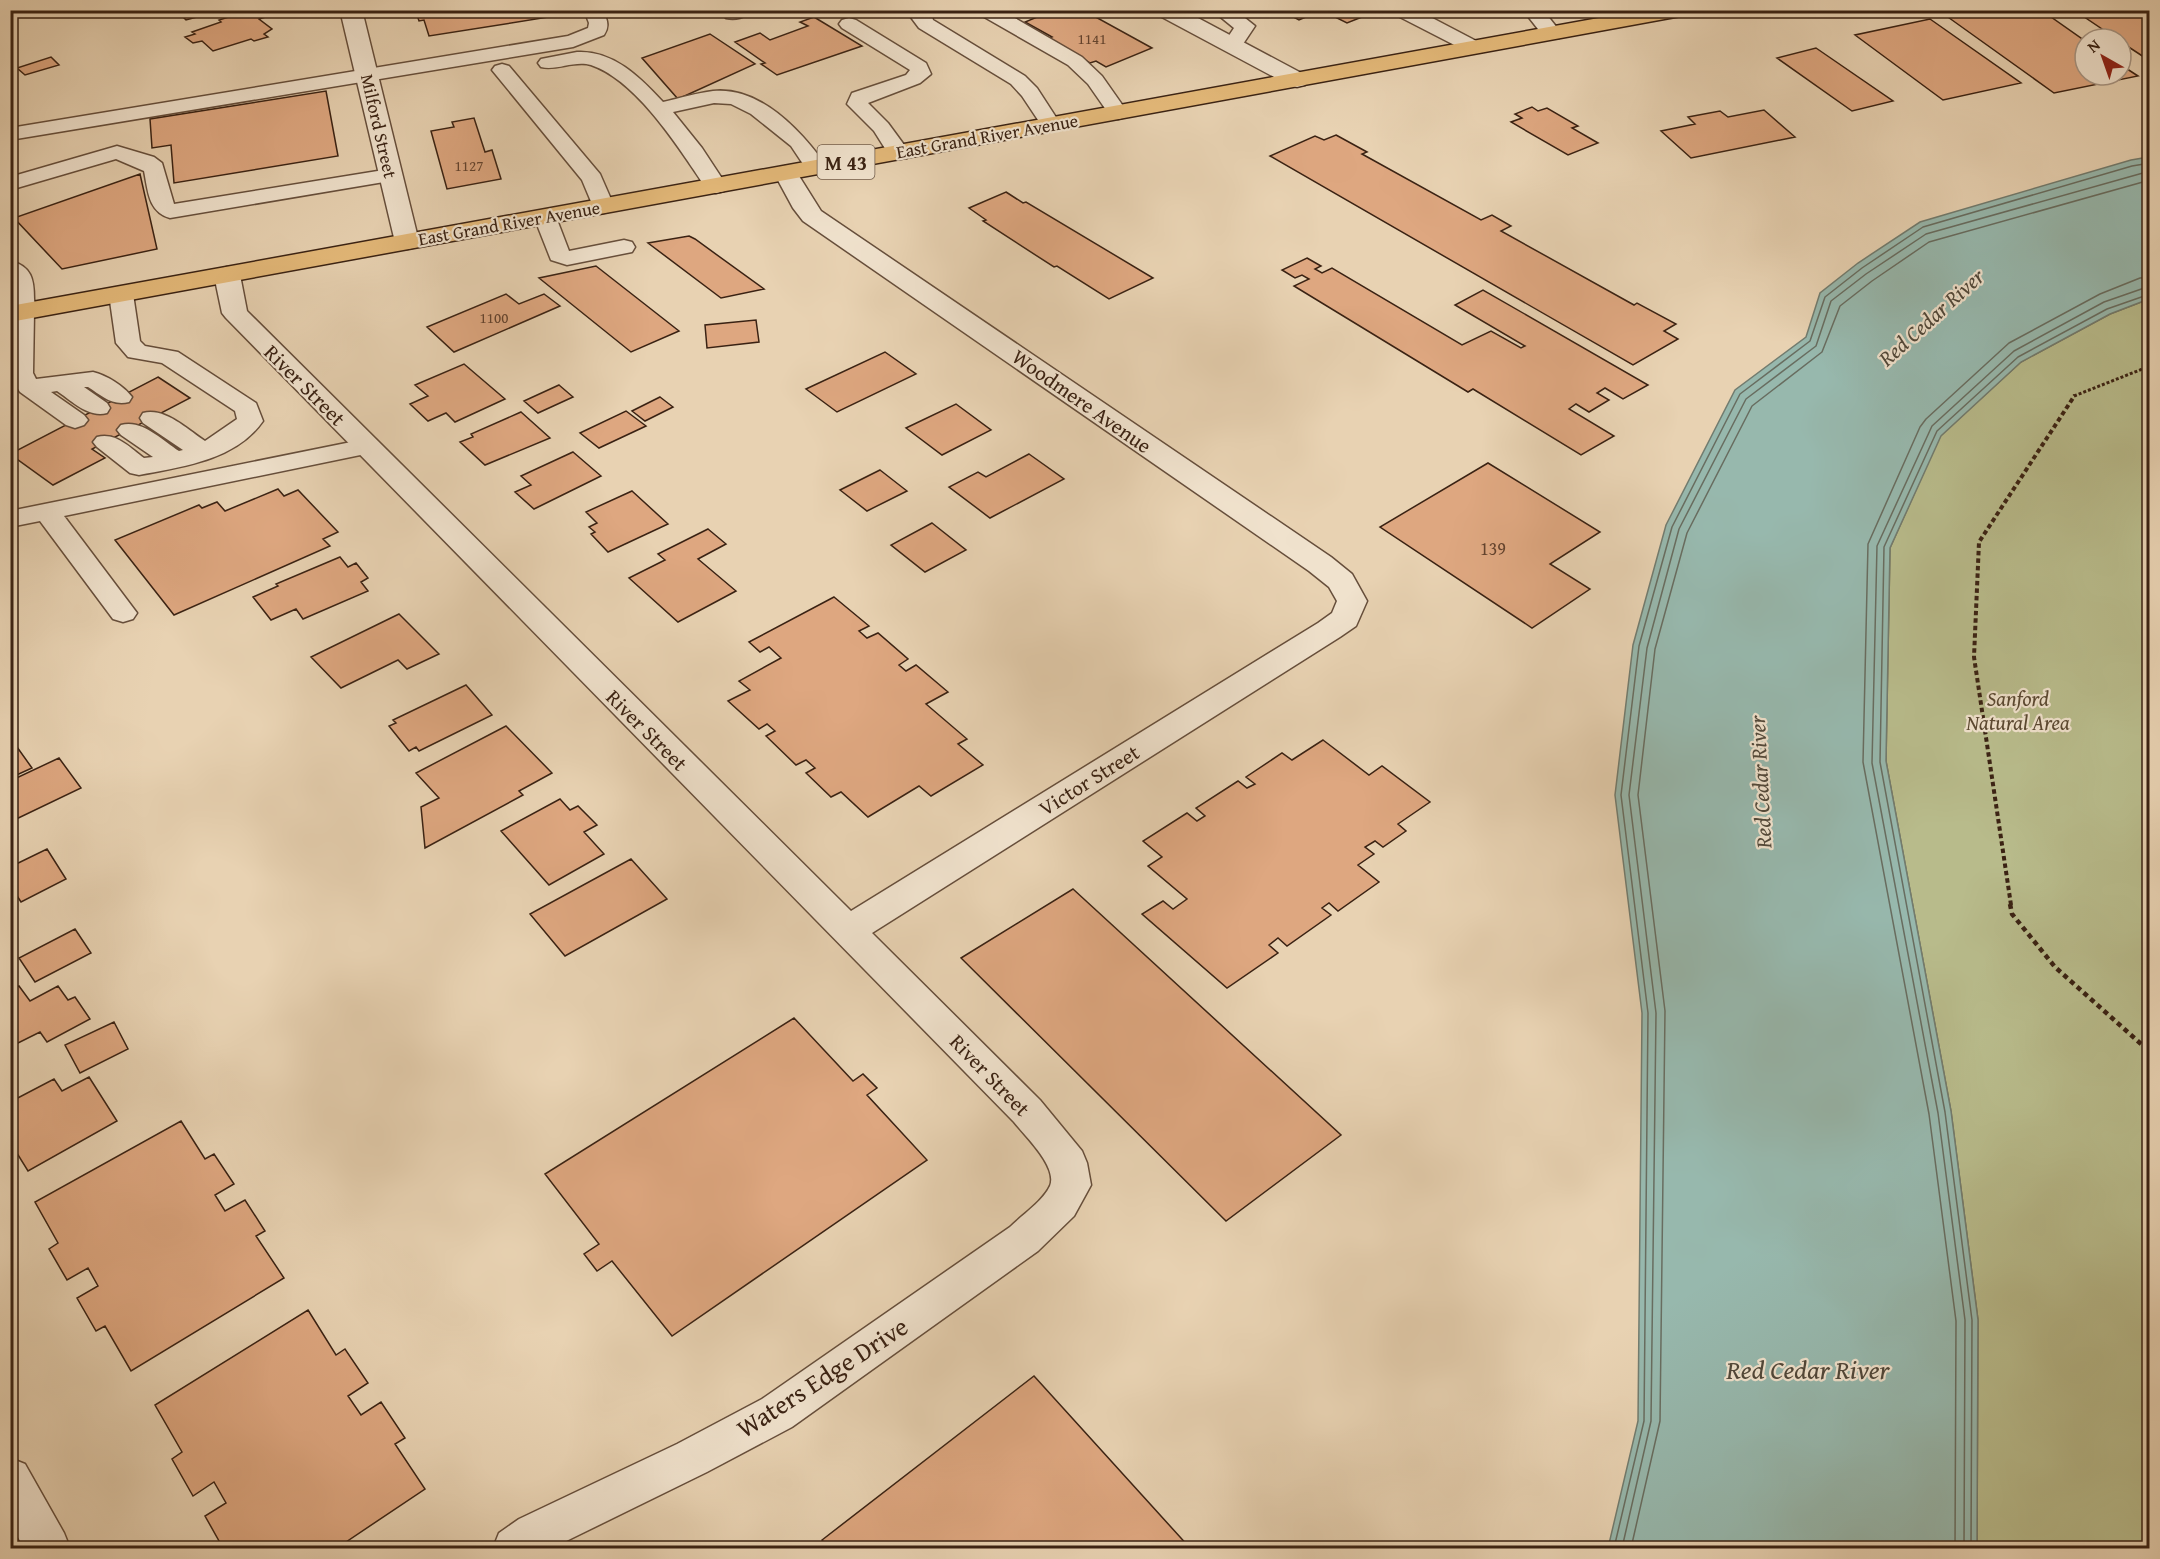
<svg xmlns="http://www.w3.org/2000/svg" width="2160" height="1559" font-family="'Gentium Book Plus',serif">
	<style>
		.green { fill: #b8bb8b; stroke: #796e4f; stroke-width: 1.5 }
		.water { fill: #97b8ad; stroke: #727c6f; stroke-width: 1.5 }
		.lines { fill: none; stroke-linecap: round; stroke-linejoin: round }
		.shore { stroke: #686d60; stroke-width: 1.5 }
		.building { fill: #dea780; stroke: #3a2213; stroke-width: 1.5 }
		.lane-casing { stroke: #664e3b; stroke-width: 3 }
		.street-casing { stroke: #664e3b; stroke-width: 3 }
		.primary-casing { stroke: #3a2213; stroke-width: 3 }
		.path-far2 { stroke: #3a2213; stroke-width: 3; stroke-dasharray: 3 2; stroke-linecap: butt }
		.path-far1 { stroke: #3a2213; stroke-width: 4; stroke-dasharray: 4.5 3; stroke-linecap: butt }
		.path { stroke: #3a2213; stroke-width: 4.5; stroke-dasharray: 5 4; stroke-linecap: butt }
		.lane { fill: #f0e2cd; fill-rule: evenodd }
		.street { fill: #f0e2cd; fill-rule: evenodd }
		.primary { fill: #e4b979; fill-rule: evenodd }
		.labels { text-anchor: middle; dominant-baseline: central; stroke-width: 4.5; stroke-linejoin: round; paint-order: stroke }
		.far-number-label { font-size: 15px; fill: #63432e }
		.far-street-label { font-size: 18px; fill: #3a2213; stroke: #f0e2cd }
		.number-label { font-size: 18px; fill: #63432e }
		.shield { fill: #f0e2cd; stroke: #715c4b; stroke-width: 1.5 }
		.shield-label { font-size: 20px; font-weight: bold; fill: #3a2213 }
		.street-label { font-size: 21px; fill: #3a2213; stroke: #f0e2cd }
		.park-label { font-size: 21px; font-style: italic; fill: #5a4831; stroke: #f0e2cd }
		.water-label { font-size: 22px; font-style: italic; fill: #51483a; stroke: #f0e2cd }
		.near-street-label { font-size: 26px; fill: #3a2213; stroke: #f0e2cd }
		.near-water-label { font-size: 27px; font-style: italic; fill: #51483a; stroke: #f0e2cd }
	</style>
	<rect width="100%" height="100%" fill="#e8d2b2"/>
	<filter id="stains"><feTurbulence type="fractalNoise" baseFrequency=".00333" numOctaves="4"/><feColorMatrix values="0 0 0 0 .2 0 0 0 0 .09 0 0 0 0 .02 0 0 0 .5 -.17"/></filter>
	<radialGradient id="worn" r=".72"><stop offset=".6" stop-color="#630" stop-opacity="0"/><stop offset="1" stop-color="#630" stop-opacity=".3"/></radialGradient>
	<path class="green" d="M2149 299V1548H1977L1978 1320 1951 1111 1886 761 1890 548 1940 436 2021 362 2110 314Z"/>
	<path class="water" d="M2149 157V299L2110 314 2021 362 1941 436 1890 548 1886 761 1951 1111 1978 1320 1977 1548H1608L1638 1421 1642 1013 1615 795 1633 645 1666 525 1735 390 1806 337 1820 293 1858 263 1920 222 2131 160Z"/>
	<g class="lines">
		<path class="shore" d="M1614 1548 1644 1421 1648 1013 1621 795 1639 646 1672 527 1740 394 1810 341 1825 297 1862 268 1923 227 2132 166 2150 163
			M1622 1548 1651 1421 1656 1013 1629 795 1647 648 1679 529 1746 399 1816 346 1831 301 1866 274 1926 234 2150 171
			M1631 1548 1660 1421 1665 1011 1638 795 1655 649 1687 533 1752 406 1822 352 1840 306 1872 281 1929 242 2150 180
			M1955 1548 1956 1321 1929 1114 1863 762 1868 544 1920 427 1926 419 2009 343 2100 294 2140 278 2150 277
			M1964 1548 1965 1320 1938 1113 1872 763 1877 546 1932 426 2014 351 2104 302 2150 286
			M1971 1548 1972 1320 1945 1112 1880 762 1884 547 1937 431 2018 357 2107 309 2150 294"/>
	</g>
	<path class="building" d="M184 10H223L186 20 178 12Z
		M251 10H258L266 17 259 19 272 29 264 34 268 37 254 41 251 39 213 51 202 41 193 43 185 37 195 34 192 32 221 22 219 20Z
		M553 10 555 16 429 36 424 20 419 21 416 12Z
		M1054 10H1083L1152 48 1106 67 1096 61 1090 63 1047 39 1052 37 1025 22Z
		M1280 10H1316L1318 12 1299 20Z
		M1321 10H1367L1372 13 1347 23Z
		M1969 10H2041L2085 41V75H2121V65L2138 76 2054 93 1945 15Z
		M2074 10H2150V61L2121 42V39H2117Z
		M814 17 862 46 777 75 761 64 765 63 735 42 760 33 770 40 808 26 800 22Z
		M1930 19 2021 83 1943 100 1855 35Z
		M710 34 755 64 678 99 642 58Z
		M1816 48 1893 101 1852 111 1777 58Z
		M51 57 59 65 25 75 17 68Z
		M326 91 338 156 174 183 171 145 152 148 150 119Z
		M1532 107 1538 111 1547 108 1578 126 1572 128 1598 143 1568 155 1511 122 1522 118 1515 114Z
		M1764 110 1795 137 1691 158 1661 131 1695 124 1688 117 1720 111 1728 117Z
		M474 118 485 152 492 150 501 179 447 189 431 131 454 127 452 122Z
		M1336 135 1367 152 1362 154 1481 220 1492 215 1511 226 1501 231 1634 305 1637 303 1676 324 1664 331 1678 339 1633 365 1270 156 1315 136 1324 140Z
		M140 174 157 249 62 269 14 218Z
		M1006 192 1023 203 1026 202 1153 278 1109 299 1057 266 1054 267 983 221 986 220 969 208Z
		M689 236 695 239 764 289 721 298 648 243Z
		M1307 258 1321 266 1315 269 1322 273 1332 268 1462 345 1491 331 1521 348 1525 346 1455 305 1483 290 1648 385 1623 399 1605 388 1597 393 1609 400 1589 412 1576 404 1569 409 1614 436 1581 455 1473 389 1468 392 1294 286 1309 279 1302 275 1295 278 1282 270Z
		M596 266 679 331 631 352 539 278Z
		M506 294 519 304 544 294 560 306 454 352 427 327Z
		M756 320 759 342 707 348 705 325Z
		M885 352 916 374 837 412 806 389Z
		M464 364 505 399 455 422 446 413 428 421 410 404 428 396 415 385Z
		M158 377 190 398 92 449 105 458 53 485 10 454Z
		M559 385 573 397 538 413 524 401Z
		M660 397 673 407 645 421 632 411Z
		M956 404 991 430 942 455 906 428Z
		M626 411 646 426 599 448 580 433Z
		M521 412 550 438 485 465 460 442 473 437 471 434Z
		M573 452 601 476 534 509 515 492 531 485 521 476Z
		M1029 454 1064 479 990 518 949 487 978 472 986 477Z
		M1488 463 1600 532 1550 564 1590 589 1532 628 1380 527Z
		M880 470 907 491 867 511 840 490Z
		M278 489 284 496 298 490 338 532 323 539 330 546 174 615 115 540 199 505 202 508 217 502 225 511Z
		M632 491 668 524 608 552 591 534 595 532 589 527 597 523 586 512Z
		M932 523 966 550 925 572 891 545Z
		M708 529 726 544 698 559 736 591 678 622 629 578 665 560 658 554Z
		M340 557 348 567 356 563 368 578 361 582 368 591 303 619 296 609 271 620 253 597 278 586 276 584Z
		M834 597 869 626 859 631 867 638 878 633 908 659 899 665 906 671 916 665 948 692 926 704 967 739 958 744 983 765 931 796 919 786 868 817 841 792 831 797 806 773 815 768 806 760 796 765 766 736 775 731 767 724 759 729 728 701 750 690 739 681 781 658 769 647 760 652 749 642Z
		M399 614 439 654 407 669 398 660 341 688 311 657Z
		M466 685 492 715 419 751 416 747 409 751 389 726 396 723 393 720Z
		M506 726 552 773 519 791 523 795 425 848 421 807 439 798 416 773Z
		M12 740 32 768 10 778V741Z
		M1323 740 1369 775 1382 766 1430 802 1398 824 1406 831 1383 847 1375 841 1365 847 1374 854 1358 865 1379 882 1338 911 1329 903 1322 908 1331 915 1287 946 1278 938 1269 945 1278 953 1227 988 1142 914 1163 901 1173 909 1187 899 1148 866 1162 857 1143 841 1187 813 1197 821 1205 816 1196 808 1238 781 1247 788 1255 784 1246 777 1282 753 1292 760Z
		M59 758 81 788 10 822V781Z
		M560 799 570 810 578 806 597 825 584 832 604 854 549 885 501 831Z
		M47 849 66 879 21 902 10 885V867Z
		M631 859 667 899 565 956 530 914Z
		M1073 889 1341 1135 1226 1221 961 958Z
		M75 929 91 953 35 982 19 958Z
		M19 986 30 1001 58 986 68 1000 75 997 90 1019 47 1042 40 1032 10 1047V990Z
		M794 1018 853 1081 863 1074 877 1088 867 1095 927 1160 672 1336 612 1261 597 1271 584 1254 599 1244 545 1174Z
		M114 1022 128 1049 80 1073 65 1045Z
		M89 1077 117 1121 28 1171 10 1142V1102L54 1079 62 1091Z
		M181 1121 205 1159 214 1154 234 1184 215 1195 225 1211 245 1200 265 1231 256 1236 284 1278 131 1371 105 1326 96 1331 77 1298 98 1286 88 1268 67 1280 49 1249 58 1243 35 1202Z
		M308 1310 336 1355 345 1349 368 1383 348 1396 361 1415 381 1402 405 1438 395 1444 425 1489 337 1548H223L205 1516 226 1503 214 1482 193 1496 172 1459 182 1452 155 1405Z
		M1034 1376 1190 1548H829L822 1540Z"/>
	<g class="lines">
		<defs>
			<path id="lane" d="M584 10H603C607 20 610 26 604 35L573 47 10 140V128L568 36 588 28 589 23Z
				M726 10H751C746 18 735 20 726 18L723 14Z
				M910 10H930L933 20 1025 76 1037 88 1061 125 1058 129 1051 131 1044 129 1022 96 1011 84 919 28 910 16Z
				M977 10H1001L1082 57 1102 76 1128 113 1125 117 1118 119 1111 117 1088 84 1068 65 979 14Z
				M1212 10H1235L1255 26 1239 50H1225L1222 46 1234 28Z
				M1392 10H1417L1482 44 1485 48 1482 52H1468L1394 14Z
				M1523 10H1543L1562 34 1559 38H1545Z
				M849 18 856 20 926 63 931 74 920 83 868 103 888 123 910 153 907 158 899 159 891 158 874 131 847 104 852 93 906 75 910 70 842 28 839 24 842 20Z
				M577 52C613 50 640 77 663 102 680 98 697 93 713 91 761 86 803 133 828 168L825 173 817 174 809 173 791 146 751 114 731 104 714 103 673 112 702 148 727 186 724 191 716 193 708 191C681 151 638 81 591 65 574 60 557 71 541 67L538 63 541 59Z
				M502 64 509 66 600 174 614 206 611 211 603 213 595 211 582 180 492 70 495 66Z
				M117 146 154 157 162 163 174 204 390 169 398 170 401 175 398 180 390 181 170 218C148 212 148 190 144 171L116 159 10 190V177Z
				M545 210 553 212 556 217 569 251 624 240 632 242 635 247 632 252 567 265 551 260 534 217 537 212Z
				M121 287 129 289 133 294 140 341 145 346 178 352 256 403 263 421C236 460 182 467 139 475L130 473 97 447 93 442 97 437C116 432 129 447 144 458L153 457 121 435 117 430 121 425C142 419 162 440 179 451L183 450 143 423 140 418 143 413C165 407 188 430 205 441L237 419 235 411 162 363 128 357 116 343 109 294 113 289Z
				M22 305 30 307 34 312 33 373 36 379 93 372C106 375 124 386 132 397L129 402C112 406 102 396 88 387H84L107 403 110 408 107 413C88 418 72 401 57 391L51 392 84 415 88 420 84 425 75 428 66 425 20 392 10 376V312L14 307Z
				M366 439 375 442 379 447 375 452 64 516 137 613 133 619 123 622 113 619 40 521 10 527V511Z"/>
			<path id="street" d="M340 10H362L419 242 416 247 407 249 398 247 395 242Z
				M1156 10H1183L1305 75 1308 80 1305 85 1297 87 1289 85 1158 15Z
				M786 166 794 168 821 211 1331 557 1352 574 1367 601 1356 626 1340 637 872 933 1040 1100 1082 1151 1087 1163 1091 1185 1074 1216 1038 1251 792 1427 707 1472 552 1548H493L499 1533 519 1519 677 1444 762 1399 1010 1227C1022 1215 1043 1201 1050 1186 1058 1167 1025 1136 1014 1122L226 318 222 313 214 275 218 270 227 267 236 270 240 275 247 311 851 911 1318 623 1332 613 1337 601 1329 587 1309 571 803 221 793 208 774 173 778 168Z
				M10 261C32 266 34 280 34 299 35 306 36 311 31 317L22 320 13 317 10 314Z
				M10 1458 25 1464 64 1533 70 1548H24L10 1523Z"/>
			<path id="primary" d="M1643 10H1691L1689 15 1681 16 10 322V306Z"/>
		</defs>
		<use href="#lane" class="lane-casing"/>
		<use href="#street" class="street-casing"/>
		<use href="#primary" class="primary-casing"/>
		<path class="path-far2" d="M2074 396 2150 366"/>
		<path class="path-far1" d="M2011 905 1974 657 1979 542 2075 395"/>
		<path class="path" d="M2010 904 2012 914 2055 967 2150 1052"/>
		<use href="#lane" class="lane"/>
		<use href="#street" class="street"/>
		<use href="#primary" class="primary"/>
	</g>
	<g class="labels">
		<g class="far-number-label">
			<text x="1092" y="38">1141</text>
			<text x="469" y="165">1127</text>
			<text x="494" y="317">1100</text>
		</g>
		<g class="far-street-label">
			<text transform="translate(379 126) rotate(77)">Milford Street</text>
			<text transform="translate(987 136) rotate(-10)">East Grand River Avenue</text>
			<text transform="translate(509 223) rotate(-10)">East Grand River Avenue</text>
		</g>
		<g class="number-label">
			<text x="1493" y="548">139</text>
		</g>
		<rect class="shield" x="817.5" y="145" width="57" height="34" rx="4.5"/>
		<g class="shield-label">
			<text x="846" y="162">M 43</text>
		</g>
		<g class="street-label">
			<text transform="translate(305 385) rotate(45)">River Street</text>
			<text transform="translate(1082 401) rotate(35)">Woodmere Avenue</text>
			<text transform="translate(647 730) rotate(45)">River Street</text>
			<text transform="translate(1089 780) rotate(-32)">Victor Street</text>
			<text transform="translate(990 1075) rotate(46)">River Street</text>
		</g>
		<g class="park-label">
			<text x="2018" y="698">Sanford<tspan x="2018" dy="24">Natural Area</tspan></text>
		</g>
		<g class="water-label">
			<text transform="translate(1931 317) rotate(-42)">Red Cedar River</text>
			<text transform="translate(1760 782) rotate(-93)">Red Cedar River</text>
		</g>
		<g class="near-street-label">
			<text transform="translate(822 1377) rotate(-33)">Waters Edge Drive</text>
		</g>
		<g class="near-water-label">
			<text x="1808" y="1369">Red Cedar River</text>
		</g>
	</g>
	<rect width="2160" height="1559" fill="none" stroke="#e8d2b2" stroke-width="36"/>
	<rect x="12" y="12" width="2136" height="1535" fill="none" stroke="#3a2213" stroke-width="3"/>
	<rect x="18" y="18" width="2124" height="1523" fill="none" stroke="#3a2213" stroke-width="1.5"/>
	<g transform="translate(2103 57) rotate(320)"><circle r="28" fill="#f0e2cd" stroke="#a79583" stroke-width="1.5"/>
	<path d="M0-4.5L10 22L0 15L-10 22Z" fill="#8f2418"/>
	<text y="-9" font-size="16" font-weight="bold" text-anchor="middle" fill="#3a2213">N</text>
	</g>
	<rect width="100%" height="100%" filter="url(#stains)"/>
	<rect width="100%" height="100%" fill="url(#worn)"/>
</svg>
